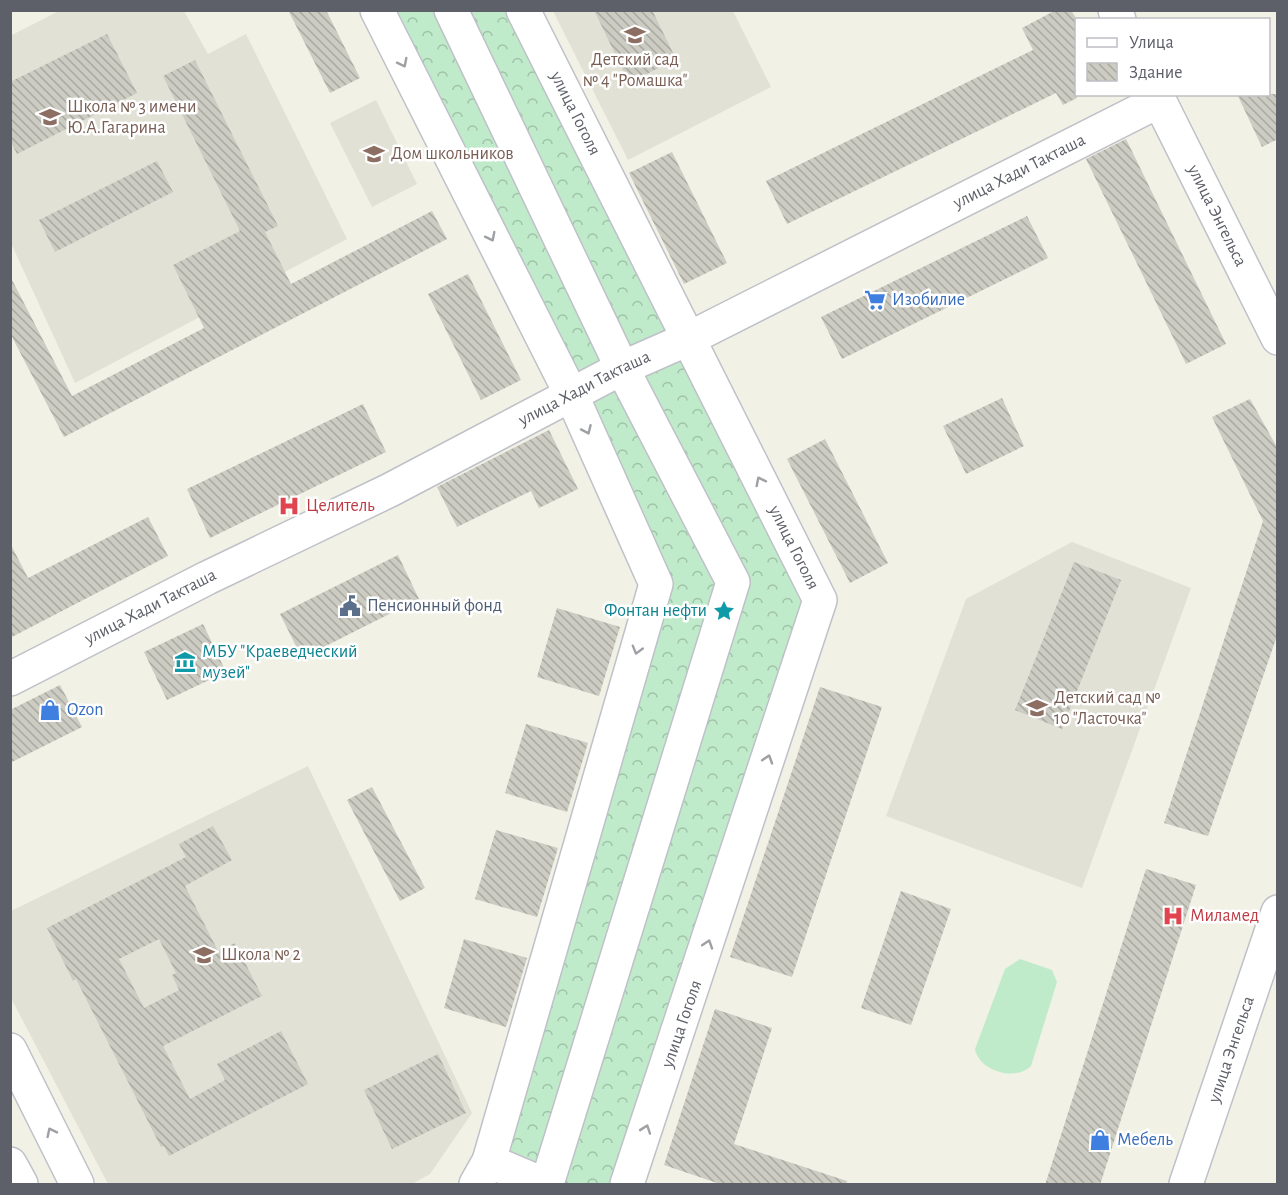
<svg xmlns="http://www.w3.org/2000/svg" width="1288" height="1195" font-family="'Alegreya Sans',sans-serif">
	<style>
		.education { fill: #e1e1d5 }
		.grass { fill: #c0ebca }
		.forest { fill: url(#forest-crowns) }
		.building { fill: url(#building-back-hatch); fill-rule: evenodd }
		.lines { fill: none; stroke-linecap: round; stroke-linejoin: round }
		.minor-casing { stroke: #bfc1c8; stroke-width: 36 }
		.minor { stroke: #fff; stroke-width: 33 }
		.oneway { stroke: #9ea0a4 }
		.labels { text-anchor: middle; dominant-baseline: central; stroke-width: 5; stroke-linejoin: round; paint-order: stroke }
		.education-label { font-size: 18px; fill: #785e54; stroke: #fff; text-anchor: start }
		.street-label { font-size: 18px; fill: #5d6068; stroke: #fff }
		.shop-label { font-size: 18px; fill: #366cbe; stroke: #fff; text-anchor: start }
		.health-label { font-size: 18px; fill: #be3a42; stroke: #fff; text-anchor: start }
		.service-label { font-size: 18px; fill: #4e5e75; stroke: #fff; text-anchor: start }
		.culture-label { font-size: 18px; fill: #0d838f; stroke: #fff; text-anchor: end }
	</style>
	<defs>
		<pattern id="forest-crowns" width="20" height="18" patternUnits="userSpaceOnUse" patternTransform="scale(1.5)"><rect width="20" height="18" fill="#c0ebca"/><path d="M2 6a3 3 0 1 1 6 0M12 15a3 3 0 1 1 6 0" fill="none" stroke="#9fc2a8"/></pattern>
		<pattern id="building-back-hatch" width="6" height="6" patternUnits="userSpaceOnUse" patternTransform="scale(1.5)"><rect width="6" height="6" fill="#ccccc3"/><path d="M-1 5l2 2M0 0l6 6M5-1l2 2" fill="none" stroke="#a9a9a2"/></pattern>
	</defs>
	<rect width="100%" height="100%" fill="#f1f1e6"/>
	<path class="education" d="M61 10 184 11 208 54 246 34 347 239 75 383 11 243 10 36Z
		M553 11H733L771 87 628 160Z
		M376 100 417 184 372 207 330 123Z
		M1072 542 1191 588 1082 888 886 816 966 599Z
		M308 766 472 1113 430 1174 412 1184H108L11 998V911Z"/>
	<path class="grass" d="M1020 959 1052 970 1057 982 1031 1066C1015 1082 979 1071 975 1049L1005 969Z"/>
	<path class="forest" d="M377 11H523L820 600 627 1184H476L656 584Z"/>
	<path class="building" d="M288 10H326L360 78 330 93Z
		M594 10H652L676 59 629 83Z
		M1056 10H1071L1077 20V98L1063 105 1056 93 787 224 766 181 1033 50 1022 28Z
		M107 34 137 93 17 154 10 140V82Z
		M195 60 278 226 265 232 291 284 432 211 447 239 64 437 10 333V276L72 396 204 328 173 265 240 231 163 76Z
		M1237 94H1278V139L1262 147Z
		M1126 139 1226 344 1186 364 1086 159Z
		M672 152 727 263 684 284 629 173Z
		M157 161 173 192 55 252 39 220Z
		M1027 216 1048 258 842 359 821 317Z
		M468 274 521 380 481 400 428 294Z
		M1002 398 1024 446 966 474 943 426Z
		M1250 399 1278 449V633L1208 836 1164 823 1263 521 1212 417Z
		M363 404 386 452 210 538 187 489Z
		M549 430 578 489 539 508 531 491 457 527 437 487Z
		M825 439 888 563 850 583 787 459Z
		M148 517 168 556 10 638V543L28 578Z
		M398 555 419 599 302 658 280 614Z
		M1074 562 1121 580 1062 729 1015 710Z
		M557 608 620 627 599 696 537 677Z
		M203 624 226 672 167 700 144 652Z
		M60 685 82 727 10 763V710Z
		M820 687 882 707 792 977 730 957Z
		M526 724 588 743 567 812 505 793Z
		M372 787 425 888 400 901 347 800Z
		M213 826 232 860 185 886 218 951 235 943 262 996 163 1046 190 1099 225 1080 217 1064 281 1031 308 1084 169 1156 164 1146 161 1147 76 979 73 981 47 928 186 857 179 844ZM159 939 176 973 172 975 179 990 144 1008 119 959Z
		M496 830 558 848 537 917 475 899Z
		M1146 869 1196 885 1100 1185H1045Z
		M901 891 951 909 911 1025 861 1008Z
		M464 939 527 958 506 1027 444 1008Z
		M715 1009 772 1028 734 1144 847 1181 846 1185H723L664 1165Z
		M438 1054 466 1113 392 1149 364 1090Z"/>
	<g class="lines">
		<defs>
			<g id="minor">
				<path d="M377 10 572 396 656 584 489 1161 476 1184"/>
				<path d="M451 10 622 368 733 582 547 1184"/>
				<path id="s1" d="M523 10 820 600 627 1184"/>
				<path d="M1115 10 1119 20"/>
				<path id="s2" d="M1156 94 1278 338"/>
				<path id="s3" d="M10 679 207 578 390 490 622 368 688 339 1159 101"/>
				<path d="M10 1050 77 1184"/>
				<path d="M489 1161 543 1184"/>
				<path d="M10 1164 21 1184"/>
				<path id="s4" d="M1186 1184 1278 912"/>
			</g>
		</defs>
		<use href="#minor" class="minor-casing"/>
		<use href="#minor" class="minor"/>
	</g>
	<defs><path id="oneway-chevron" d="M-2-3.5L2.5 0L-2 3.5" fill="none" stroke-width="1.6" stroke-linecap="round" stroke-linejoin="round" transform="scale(1.5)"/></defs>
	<g class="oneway">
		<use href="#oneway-chevron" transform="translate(403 63) rotate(63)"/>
		<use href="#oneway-chevron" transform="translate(491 237) rotate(63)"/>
		<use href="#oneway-chevron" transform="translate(587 430) rotate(66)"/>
		<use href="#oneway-chevron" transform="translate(760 481) rotate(-117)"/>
		<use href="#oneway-chevron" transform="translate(637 650) rotate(106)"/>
		<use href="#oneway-chevron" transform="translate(768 759) rotate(-72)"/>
		<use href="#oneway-chevron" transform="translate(708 944) rotate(-72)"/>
		<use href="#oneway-chevron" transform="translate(646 1129) rotate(-71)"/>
		<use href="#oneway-chevron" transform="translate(51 1132) rotate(-116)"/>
	</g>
	<defs>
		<symbol id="school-bare" viewBox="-9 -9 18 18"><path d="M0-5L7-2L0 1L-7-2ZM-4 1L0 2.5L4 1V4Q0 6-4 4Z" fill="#8d6e63" stroke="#fff" stroke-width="2.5" paint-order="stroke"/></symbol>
		<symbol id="supermarket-bare" viewBox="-9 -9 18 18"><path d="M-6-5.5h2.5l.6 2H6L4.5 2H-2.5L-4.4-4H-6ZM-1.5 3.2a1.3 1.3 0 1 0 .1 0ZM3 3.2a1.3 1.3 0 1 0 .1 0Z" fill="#3f7fe0" stroke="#fff" stroke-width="2.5" paint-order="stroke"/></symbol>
		<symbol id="hospital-bare" viewBox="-9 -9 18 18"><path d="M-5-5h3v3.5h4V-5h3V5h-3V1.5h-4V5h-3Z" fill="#e0444e" stroke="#fff" stroke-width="2.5" paint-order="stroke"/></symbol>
		<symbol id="civic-bare" viewBox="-9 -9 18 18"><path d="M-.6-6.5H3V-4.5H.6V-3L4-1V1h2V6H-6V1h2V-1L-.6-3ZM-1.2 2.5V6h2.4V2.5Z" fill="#5c6f8a" stroke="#fff" stroke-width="2.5" paint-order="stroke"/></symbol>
		<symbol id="sight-bare" viewBox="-9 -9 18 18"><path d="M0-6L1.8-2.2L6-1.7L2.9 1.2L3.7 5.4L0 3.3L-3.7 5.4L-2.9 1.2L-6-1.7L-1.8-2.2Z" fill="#0f9aa8" stroke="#fff" stroke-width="2.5" paint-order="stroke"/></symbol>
		<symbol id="museum-bare" viewBox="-9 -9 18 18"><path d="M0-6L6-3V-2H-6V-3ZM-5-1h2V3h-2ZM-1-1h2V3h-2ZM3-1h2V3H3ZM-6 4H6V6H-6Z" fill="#0f9aa8" stroke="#fff" stroke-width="2.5" paint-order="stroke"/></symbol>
		<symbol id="shop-bare" viewBox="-9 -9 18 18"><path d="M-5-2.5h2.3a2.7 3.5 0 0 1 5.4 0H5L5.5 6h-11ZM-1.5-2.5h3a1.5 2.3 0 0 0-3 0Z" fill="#3f7fe0" stroke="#fff" stroke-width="2.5" paint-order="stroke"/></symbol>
	</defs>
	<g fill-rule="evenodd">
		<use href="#school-bare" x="620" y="20" width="30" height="30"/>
		<use href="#school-bare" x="35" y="102" width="30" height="30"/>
		<use href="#school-bare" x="359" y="139" width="30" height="30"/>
		<use href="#supermarket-bare" x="860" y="285" width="30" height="30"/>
		<use href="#hospital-bare" x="274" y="491" width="30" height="30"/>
		<use href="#civic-bare" x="335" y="591" width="30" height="30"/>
		<use href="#sight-bare" x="709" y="596" width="30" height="30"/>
		<use href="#museum-bare" x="170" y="647" width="30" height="30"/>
		<use href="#school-bare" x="1022" y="693" width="30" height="30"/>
		<use href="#shop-bare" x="35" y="695" width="30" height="30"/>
		<use href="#hospital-bare" x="1158" y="901" width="30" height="30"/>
		<use href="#school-bare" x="189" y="940" width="30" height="30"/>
		<use href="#shop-bare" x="1085" y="1125" width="30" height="30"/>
	</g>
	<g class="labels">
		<g class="education-label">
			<text x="635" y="60" text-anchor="middle">Детский сад<tspan x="635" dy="21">№ 4 "Ромашка"</tspan></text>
			<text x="67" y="107">Школа № 3 имени<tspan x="67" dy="21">Ю.А.Гагарина</tspan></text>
			<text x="391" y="154">Дом школьников</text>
			<text x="1054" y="698">Детский сад №<tspan x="1054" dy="21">10 "Ласточка"</tspan></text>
			<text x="221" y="955">Школа № 2</text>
		</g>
		<g class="street-label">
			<text stroke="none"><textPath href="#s1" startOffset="116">улица Гоголя</textPath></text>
			<text stroke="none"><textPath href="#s3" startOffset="1130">улица Хади Такташа</textPath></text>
			<text stroke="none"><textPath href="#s2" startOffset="136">улица Энгельса</textPath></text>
			<text stroke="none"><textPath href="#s3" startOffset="644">улица Хади Такташа</textPath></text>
			<text stroke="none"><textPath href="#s1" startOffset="602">улица Гоголя</textPath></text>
			<text stroke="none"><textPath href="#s3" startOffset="158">улица Хади Такташа</textPath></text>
			<text transform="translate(682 1024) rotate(-71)">улица Гоголя</text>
			<text stroke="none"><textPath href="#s4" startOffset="142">улица Энгельса</textPath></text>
		</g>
		<g class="shop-label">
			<text x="892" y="300">Изобилие</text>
			<text x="67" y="710">Ozon</text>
			<text x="1117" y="1140">Мебель</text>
		</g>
		<g class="health-label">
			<text x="306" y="506">Целитель</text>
			<text x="1190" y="916">Миламед</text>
		</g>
		<g class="service-label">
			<text x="367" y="606">Пенсионный фонд</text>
		</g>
		<g class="culture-label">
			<text x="707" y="611">Фонтан нефти</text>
			<text x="202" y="652" text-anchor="start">МБУ "Краеведческий<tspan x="202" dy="21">музей"</tspan></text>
		</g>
	</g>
	<rect width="1288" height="1195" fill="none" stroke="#5d6068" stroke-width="24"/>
	<rect x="1075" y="18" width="195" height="78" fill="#ffffff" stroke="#bebfc3" stroke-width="1.5"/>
	<rect x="1087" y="38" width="30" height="9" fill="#ffffff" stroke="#bebfc3" stroke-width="1.5"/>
	<text x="1129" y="48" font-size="18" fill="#5d6068">Улица</text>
	<rect x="1087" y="63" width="30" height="18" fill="url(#building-back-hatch)" stroke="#bebfc3" stroke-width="1.5"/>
	<text x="1129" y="78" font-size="18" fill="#5d6068">Здание</text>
</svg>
